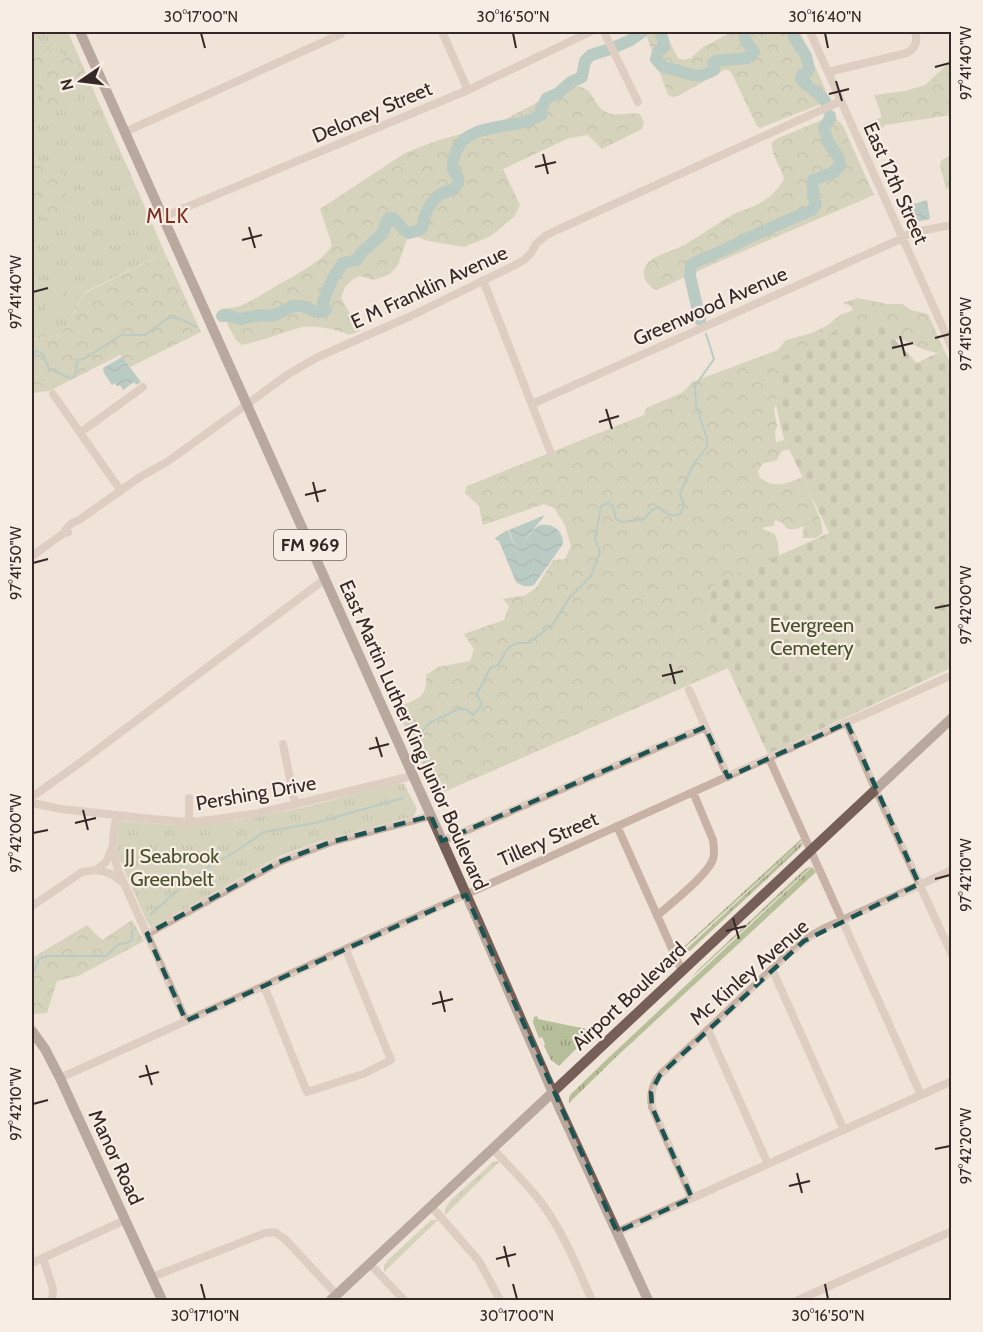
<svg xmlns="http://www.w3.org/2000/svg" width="983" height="1332" font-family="Cabin,sans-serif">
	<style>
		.grass { fill: url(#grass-tufts) }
		.forest { fill: url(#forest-crowns) }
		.cemetery { fill: url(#cemetery-stones) }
		.pitch { fill: #b6bf99 }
		.water { fill: url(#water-waves) }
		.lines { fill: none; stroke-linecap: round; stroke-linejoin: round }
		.stream { stroke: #78adaa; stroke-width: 2 }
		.river { stroke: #78adaa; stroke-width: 12 }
		.minor { stroke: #c8b2a5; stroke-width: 8 }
		.major { stroke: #755f57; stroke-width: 10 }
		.marked { fill: none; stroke: #1d5452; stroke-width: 4.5; stroke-dasharray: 12 8; stroke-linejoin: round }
		.ticks { fill: none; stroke: #342926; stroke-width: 2 }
		.labels { text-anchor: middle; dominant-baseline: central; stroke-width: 4.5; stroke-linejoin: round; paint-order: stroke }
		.shield { fill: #f8ede4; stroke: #6f645f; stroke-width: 1.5 }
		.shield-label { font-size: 18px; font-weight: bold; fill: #342926 }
		.street-label { font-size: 20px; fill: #342926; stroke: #f8ede4 }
		.park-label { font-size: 20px; fill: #47512b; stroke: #f8ede4 }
		.neighbourhood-label { font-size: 21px; letter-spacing: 1.5px; fill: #812f21; stroke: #f8ede4 }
		.neatline { fill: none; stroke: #342926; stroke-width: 2 }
		.ticks-label { font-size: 15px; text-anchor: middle; fill: #342926 }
	</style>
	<defs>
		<pattern id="grass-tufts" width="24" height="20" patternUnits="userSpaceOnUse" patternTransform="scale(1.5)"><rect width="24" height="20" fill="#b6bf99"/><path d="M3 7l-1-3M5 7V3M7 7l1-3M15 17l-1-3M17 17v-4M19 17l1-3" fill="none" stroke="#959b7d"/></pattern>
		<pattern id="forest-crowns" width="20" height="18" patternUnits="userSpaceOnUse" patternTransform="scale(1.5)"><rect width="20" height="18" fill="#b6bf99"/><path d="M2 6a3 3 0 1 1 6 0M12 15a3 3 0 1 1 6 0" fill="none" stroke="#959b7d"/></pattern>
		<pattern id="cemetery-stones" width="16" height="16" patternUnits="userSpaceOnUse" patternTransform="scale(1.5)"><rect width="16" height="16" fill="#b6bf99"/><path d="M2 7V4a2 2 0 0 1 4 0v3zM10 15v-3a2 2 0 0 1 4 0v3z" fill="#959b7d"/></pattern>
		<pattern id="water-waves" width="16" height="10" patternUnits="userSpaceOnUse" patternTransform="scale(1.5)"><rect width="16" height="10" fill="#78adaa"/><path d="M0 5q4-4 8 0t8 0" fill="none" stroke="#638d8a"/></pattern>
	</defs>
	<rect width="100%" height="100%" fill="#f0e3d8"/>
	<path class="grass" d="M32 32H68L165 253 85 292 61 335 32 339Z
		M399 783 404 784 417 809 414 816 320 841 280 856 152 927 150 926 147 922 118 856 117 837 119 822 121 820C142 822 164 825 185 825 258 823 329 800 399 783Z
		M801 839 802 840 796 847 679 953 678 952Z
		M803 841 802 846 692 949 686 954H681Z
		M809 867H811L691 978 698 970 805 869Z
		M812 867 816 872 614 1059 569 1103V1098L570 1095 603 1063Z
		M537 1016 538 1019 596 1031 593 1036 577 1048 559 1066 551 1060 544 1046 545 1044 542 1037 539 1038 533 1023 534 1017Z
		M497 1161 499 1162 445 1215V1209L451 1200 493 1162Z
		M431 1220H438L384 1272V1266L388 1260Z"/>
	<path class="forest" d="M32 32C35 34 38 38 41 42 55 53 91 61 84 86 83 91 79 98 73 101 66 104 58 105 51 108 36 94 33 77 33 58L32 56Z
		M645 32H665L678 58 684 60 691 58 703 47 732 32H800L829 98 826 102 760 128 757 126 732 74 729 70H724L678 96 672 97 668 95Z
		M951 61V115L885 125 871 143 863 125 882 117 874 95 905 91 925 85Z
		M569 86C598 85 588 102 606 112 616 118 629 111 640 114L644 122 642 129 602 149 588 135 569 138 503 169 520 205 514 217 491 236 464 247 428 241 415 236 407 239 398 265 390 274 374 280 360 276 353 279 345 287 341 298 360 331 349 335C339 329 314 325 302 327 282 332 263 341 242 345L235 339 220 309C228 308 236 308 243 305 252 301 259 296 268 291 286 279 322 264 332 245L320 209 405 153 436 141 496 124Z
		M829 117 837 119 843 126 874 195 711 265 657 290C647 287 639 273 647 264 654 255 670 252 680 247 698 238 714 225 732 215 741 210 752 208 762 202 771 197 779 188 784 179 781 167 771 155 772 143L776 139Z
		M949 156H951V188L946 189 940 165 941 161Z
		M32 163 49 168 63 174 66 186V216L60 224 42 216 32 218Z
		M165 253 201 332 130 367 120 355 49 391 32 393V339L61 335 85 293Z
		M858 298 887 304H902L911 310 928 314 944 350 937 353 925 350 903 340 894 339 881 325 779 381 776 405 774 409 777 426 775 432 776 442 785 440 790 449 782 451 776 461 763 463 758 471 760 478C776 489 785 484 803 477L821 521 823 533 816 538H802L804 526 796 529H788L782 523 775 520 774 526 764 527 763 529 775 534 778 544 779 556 715 584 725 662 728 668 437 795 396 708C415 699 428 700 426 675L438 667 470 661 474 649 464 634 504 620 509 606 503 599 518 596H524L536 588 553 560 565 559 571 546 565 525 554 508 544 504 483 525 479 506 465 493 467 486 644 415 646 408 682 393 692 382 778 350 786 340 812 333 828 325 840 315 853 310 851 306 843 303Z
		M132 920 144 941 78 976 57 981 47 1013 34 1014 32 1012V958L87 925 102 940Z"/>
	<path class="cemetery" d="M856 322 881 325 917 363 944 350 952 367 951 668 768 754 725 662 704 611 715 584 829 533 783 436 776 405 779 381 786 357 842 327Z"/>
	<path class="pitch" d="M54 281C59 281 61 280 63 285 64 289 62 292 62 296 61 304 65 309 63 317L58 320 50 318C44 305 37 286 54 281Z"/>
	<path class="water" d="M927 200 930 219 911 223 904 207Z
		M122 357 141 382 136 385 134 382 123 390 120 385 117 386 115 383 112 385 104 373 103 368Z
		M545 515 524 541C528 538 533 529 538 526 541 524 546 525 548 525 558 527 563 534 563 544L534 585C528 588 522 586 516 582L499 541 496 540 495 538 508 530 517 551 509 530Z"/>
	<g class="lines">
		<path class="stream" d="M32 357 36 351 42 353 49 369 70 378 75 377 77 360 84 359 121 335H145L148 333 168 318C178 316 187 322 196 327
			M429 774 416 743 417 738 429 723 459 709H466L473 715 482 705 477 694 490 668 498 665C507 649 509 641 529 643L553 624 570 597 591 576 600 552 595 539 601 506 608 503 613 506 616 519 623 522 644 519 652 510 659 507C667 514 670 517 680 514L684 506 680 493 695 462 707 447V438L696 406 695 386 714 359 706 334
			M151 914 194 876 238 850 264 832 315 823 403 798
			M32 975 39 959 47 956H106L119 944 127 943 132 940V931L135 928"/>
		<path class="river" d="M660 32 663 40 664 47 658 52 656 59 662 66C667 69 671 69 676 70 694 76 697 79 714 70L713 63 715 61 747 58 754 52C750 45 742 41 746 32
			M793 32 794 37 806 56 809 69 806 74 802 75 801 79C809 88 818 92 825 101
			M617 46 629 41 642 32
			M222 316 227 315 240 319 261 315 272 316 293 306H302L317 312H323L326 310 323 303 324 299 333 278 343 263 357 260 361 253 383 233 387 220 389 218H393L404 230 409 233C413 232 419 231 422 228 424 225 424 219 425 215 427 209 433 200 438 196 443 191 453 192 457 185 461 178 455 175 453 169 451 161 457 149 461 143 473 127 508 126 525 122 531 120 537 117 542 114L541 109 547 98 557 94 571 82 582 77 585 61 591 55 607 50
			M700 320 690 276 691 265C702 258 714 255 726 249 754 235 783 222 812 210L816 204 813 197V180L834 172 840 165 839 158 828 142 824 128 830 118V116"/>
		<path class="minor" d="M442 32 468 90
			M604 32 638 102
			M810 32 952 348
			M828 72 907 53C916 48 918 41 915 32
			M125 132 341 34 340 32
			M163 217 468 90 590 32
			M902 237 914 232 952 225
			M483 280 550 451
			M53 394 121 491
			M532 404 903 238
			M81 432 143 387
			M64 533C67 526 72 522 79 520L140 477 167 462 290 373 318 357 411 316 513 266 524 260 531 253 536 244 545 236 557 230 841 101
			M32 556 64 533 68 532
			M689 690 728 777
			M847 723 870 777 952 955
			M283 744 295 804
			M769 758 921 1095
			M32 797 81 762 325 579
			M189 798V822
			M32 803 61 809 152 819 189 822 209 820 259 813 412 776
			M117 815C112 837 111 848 118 870L186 1021
			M617 826 682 971
			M442 841 705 727
			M96 870 106 862 112 848
			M32 906 82 872C98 868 110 871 122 882
			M657 916C670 904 708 875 713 859 715 853 714 847 713 840L693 792
			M147 934 279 862 331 842 431 816
			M772 969 844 1130
			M264 986 307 1092 363 1074 391 1060 346 950
			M708 1030 768 1164
			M60 1078 952 675
			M492 1148C513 1171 537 1193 553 1220 569 1245 580 1274 592 1300
			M692 1198 652 1107C650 1094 652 1085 660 1075L790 952 811 936 823 929 952 870
			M431 1206 479 1261 500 1300
			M617 1232 952 1081
			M43 1258 53 1289 52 1300
			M32 1263 125 1220
			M370 1264 404 1300
			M152 1277 265 1233 275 1232 286 1240 337 1295
			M798 1300 952 1231"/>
		<path class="major" d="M80 32 479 923 560 1109 648 1300
			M32 1031 45 1049 60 1078 162 1300
			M331 1300 952 718"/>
	</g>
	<path d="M0 0H983V1332H0ZM847 723 919 884 804 941 660 1075 651 1092 652 1107 692 1198 617 1232 466 895 186 1021 147 934 279 862 331 842 431 816 442 841 705 727 728 777Z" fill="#f0e3d8" fill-opacity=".55" fill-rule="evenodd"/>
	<path class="marked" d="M847 723 919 884 804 941 660 1075 651 1092 652 1107 692 1198 617 1232 466 895 186 1021 147 934 279 862 331 842 431 816 442 841 705 727 728 777Z"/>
	<path class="ticks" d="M201 33 205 48M513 33 516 48M825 33 828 48M935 67 950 63M836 81 842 101M829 94 849 89M543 154 548 174M535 167 556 162M249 227 255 248M242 240 262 235M33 292 48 288M900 336 905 356M935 338 950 334M892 348 913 343M606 409 612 429M599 422 619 416M313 482 318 502M305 495 326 490M33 563 48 559M935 608 950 605M670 664 675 684M662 676 683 671M376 737 382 757M369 749 389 744M83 810 88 830M75 823 96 818M33 833 48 830M935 879 950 875M733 918 739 939M726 931 746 926M440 991 445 1012M432 1004 453 999M146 1065 152 1085M139 1077 159 1072M33 1104 48 1100M935 1149 950 1146M797 1173 802 1193M789 1186 810 1181M504 1246 509 1267M496 1259 516 1254M201 1284 205 1299M513 1284 517 1299M825 1284 828 1299"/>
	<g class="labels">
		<rect class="shield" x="274" y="530" width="72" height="30" rx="4.5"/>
		<g class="shield-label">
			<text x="310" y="545">FM 969</text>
		</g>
		<g class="street-label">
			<text transform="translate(372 112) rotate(-23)">Deloney Street</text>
			<text transform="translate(896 183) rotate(66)">East 12th Street</text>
			<text transform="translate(429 287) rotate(-25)">E M Franklin Avenue</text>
			<text transform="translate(710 306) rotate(-24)">Greenwood Avenue</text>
			<text transform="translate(414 735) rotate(66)">East Martin Luther King Junior Boulevard</text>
			<text transform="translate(256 793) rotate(-10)">Pershing Drive</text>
			<text transform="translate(548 839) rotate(-24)">Tillery Street</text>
			<text transform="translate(749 972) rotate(-41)">Mc Kinley Avenue</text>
			<text transform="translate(629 996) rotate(-43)">Airport Boulevard</text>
			<text transform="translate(116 1157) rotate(65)">Manor Road</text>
		</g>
		<g class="park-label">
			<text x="812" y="625">Evergreen<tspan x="812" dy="23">Cemetery</tspan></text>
			<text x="172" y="856">JJ Seabrook<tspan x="172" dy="23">Greenbelt</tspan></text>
		</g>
		<g class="neighbourhood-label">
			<text x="168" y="215">MLK</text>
		</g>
	</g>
	<rect width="983" height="1332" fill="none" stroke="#f8ede4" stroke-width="66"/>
	<g transform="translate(81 81) rotate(256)" stroke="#f8ede4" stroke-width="4.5" paint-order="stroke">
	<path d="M0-4.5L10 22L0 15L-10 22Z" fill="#342926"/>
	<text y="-9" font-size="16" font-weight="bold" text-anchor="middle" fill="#342926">N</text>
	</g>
	<rect x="33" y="33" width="917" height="1266" class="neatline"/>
	<g class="ticks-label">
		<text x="201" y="22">30°17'00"N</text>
		<text x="513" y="22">30°16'50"N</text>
		<text x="825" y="22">30°16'40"N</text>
		<text transform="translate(966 63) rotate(-90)" y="5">97°41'40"W</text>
		<text transform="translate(16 292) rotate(-90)" y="5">97°41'40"W</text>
		<text transform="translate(966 334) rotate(-90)" y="5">97°41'50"W</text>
		<text transform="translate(16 563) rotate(-90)" y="5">97°41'50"W</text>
		<text transform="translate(966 605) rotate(-90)" y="5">97°42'00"W</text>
		<text transform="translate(16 833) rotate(-90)" y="5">97°42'00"W</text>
		<text transform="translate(966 875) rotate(-90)" y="5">97°42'10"W</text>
		<text transform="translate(16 1104) rotate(-90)" y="5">97°42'10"W</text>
		<text transform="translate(966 1146) rotate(-90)" y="5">97°42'20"W</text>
		<text x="205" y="1321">30°17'10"N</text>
		<text x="517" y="1321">30°17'00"N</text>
		<text x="828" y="1321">30°16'50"N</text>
	</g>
</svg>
